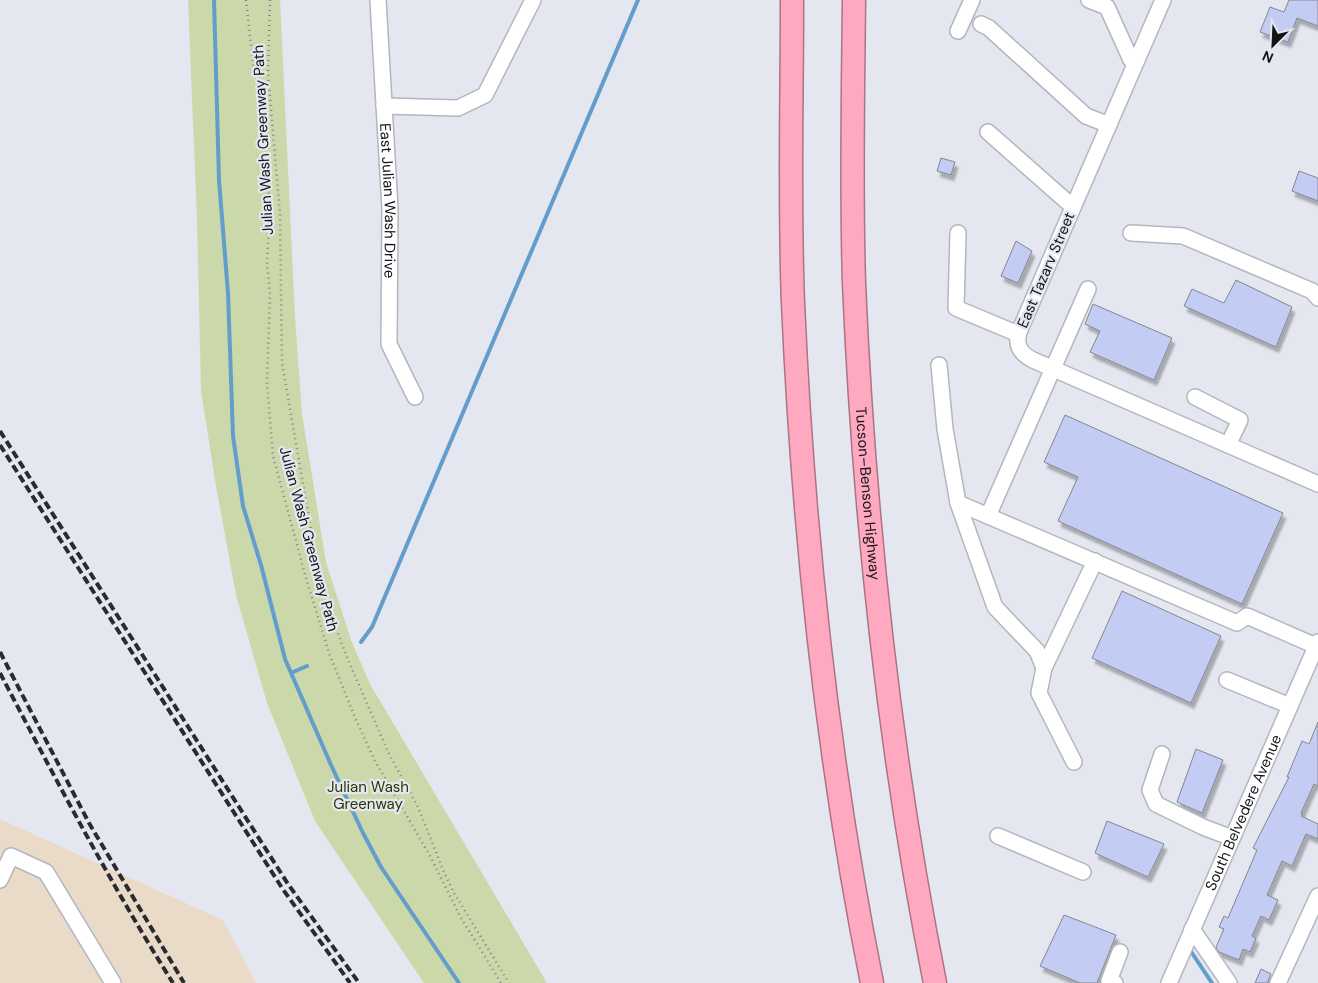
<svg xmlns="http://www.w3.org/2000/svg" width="1318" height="983" font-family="'DM Sans',sans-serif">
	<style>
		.industrial { fill: #eadbc9 }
		.green { fill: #cbd8a9 }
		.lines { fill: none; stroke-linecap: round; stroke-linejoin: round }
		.stream { stroke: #629dcc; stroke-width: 4 }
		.building { fill: #c3ccf3; stroke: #84868e; filter: url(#shadow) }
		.minor-casing { stroke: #b4b6bf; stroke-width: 18 }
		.highway-casing { stroke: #ab7484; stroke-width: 25 }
		.path { stroke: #818288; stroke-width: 2.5; stroke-dasharray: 1 4; stroke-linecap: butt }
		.minor { stroke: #fff; stroke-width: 15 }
		.highway { stroke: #fea9c0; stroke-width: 22 }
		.rail { stroke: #2a2b2f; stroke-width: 4; stroke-dasharray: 8 4; stroke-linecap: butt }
		.labels { text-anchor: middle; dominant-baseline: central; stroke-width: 4.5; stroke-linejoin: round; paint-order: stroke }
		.street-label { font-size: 15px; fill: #121316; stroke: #e5e7f0 }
		.park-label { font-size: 15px; fill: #2d3600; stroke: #e5e7f0 }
	</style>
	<defs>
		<filter id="shadow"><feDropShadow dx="3" dy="5.5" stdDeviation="1" flood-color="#0004"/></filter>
	</defs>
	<rect width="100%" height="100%" fill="#e5e7f0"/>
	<path class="industrial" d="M0 819 223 920 256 983H0Z"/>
	<path class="green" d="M188 0H280L295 317 302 414 326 562 351 640 370 684 547 983H424L315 821 267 703 236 595 215 480 201 391 197 219Z"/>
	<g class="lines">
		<path class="stream" d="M214 0 219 180 228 293 233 436 243 506 261 565 285 659 331 765 363 833 381 867 459 983
			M361 642 372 627 638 0
			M291 673 307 666
			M1188 947 1212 983"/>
	</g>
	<path class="building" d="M1289 0H1318V26L1297 18 1288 42 1260 32 1270 7 1284 12Z
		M941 158 955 162 951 175 937 171Z
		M1299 171 1318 178V201L1292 191Z
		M1016 241 1032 251 1018 283 1001 276Z
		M1236 280 1292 307 1276 347 1184 306 1192 289 1224 303Z
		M1093 304 1172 338 1154 380 1090 352 1100 331 1085 324Z
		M1065 415 1283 513 1242 604 1058 521 1078 477 1044 462Z
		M1122 591 1221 636 1191 703 1092 658Z
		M1318 722V786L1314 784 1301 813H1303L1301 816 1318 824V839L1306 834 1292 866 1282 861 1267 895 1278 900 1269 920 1261 916 1252 936 1256 938 1250 952 1243 949 1239 960 1219 952 1216 947 1224 929 1219 927 1224 916 1228 918 1257 850 1253 848 1289 777H1287L1302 741 1309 744Z
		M1196 749 1223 760 1202 813 1177 802Z
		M1107 821 1164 844 1148 877 1095 853Z
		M1064 915 1116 935 1097 983H1080L1040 966Z
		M1261 969 1271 974 1267 983H1255Z"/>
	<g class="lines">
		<defs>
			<g id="minor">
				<path id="s1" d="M378 0 390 209 389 344 415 397"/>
				<path d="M1089 0 1107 7 1131 60 1136 62"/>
				<path d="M1163 0 1019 332C1015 346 1021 354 1033 360L1318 484"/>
				<path d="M981 24 989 28 1086 116 1109 125"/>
				<path d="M958 31 972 0"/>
				<path d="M384 106 458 108 485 95 533 0"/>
				<path d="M988 132 1073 207"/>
				<path d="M958 233 956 308 1018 334"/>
				<path d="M1131 233 1183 236 1312 291 1318 298"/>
				<path d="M939 365 945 429 958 503 1237 623 1247 616 1316 646"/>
				<path d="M1195 397 1240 420 1228 445"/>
				<path d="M958 503 995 607 1037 651 1044 668"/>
				<path d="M988 516 1088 289"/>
				<path d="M1227 680 1290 706"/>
				<path d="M1162 754 1150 790 1156 804 1203 827 1232 838"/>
				<path d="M1074 762 1039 693 1044 668 1095 561"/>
				<path d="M998 836 1083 872"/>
				<path d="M0 880 11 856 46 872 113 983"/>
				<path d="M1192 929 1229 983"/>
				<path d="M1115 983 1109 981 1120 952"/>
				<path id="s2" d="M1169 983 1318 642"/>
				<path d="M1278 983 1318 896"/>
			</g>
			<g id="highway">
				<path d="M792 0C792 101 789 202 793 303 803 531 827 759 872 983"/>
				<path id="s3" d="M854 0C853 94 851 189 854 283 864 518 889 752 935 983"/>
			</g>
		</defs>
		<use href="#minor" class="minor-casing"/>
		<use href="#highway" class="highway-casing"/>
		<path class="path" d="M246 0 254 72 264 107 268 130 269 225 267 262 270 294 267 382 273 456 306 578 329 653 356 720 374 759 430 856 460 916 501 983
			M270 0 268 73 280 214 282 363 311 530 322 580 334 623 348 660 389 754 418 807 443 870 454 893 509 983"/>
		<use href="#minor" class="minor"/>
		<use href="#highway" class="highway"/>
		<path class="rail" d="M0 431 288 884 359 983
			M0 445 282 888 350 983
			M0 652 89 823 184 983
			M0 673C55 778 110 883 173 983"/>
	</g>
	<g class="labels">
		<g class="street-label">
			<text transform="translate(263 140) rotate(-93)">Julian Wash Greenway Path</text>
			<text stroke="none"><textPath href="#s1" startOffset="201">East Julian Wash Drive</textPath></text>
			<text transform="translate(1046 270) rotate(-67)">East Tazarv Street</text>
			<text stroke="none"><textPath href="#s3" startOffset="494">Tucson–Benson Highway</textPath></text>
			<text transform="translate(309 539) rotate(75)">Julian Wash Greenway Path</text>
			<text stroke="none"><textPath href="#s2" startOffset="186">South Belvedere Avenue</textPath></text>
		</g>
		<g class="park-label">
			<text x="368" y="787">Julian Wash<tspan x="368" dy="17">Greenway</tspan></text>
		</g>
	</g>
	<g transform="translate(1273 45) rotate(204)" stroke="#e5e7f0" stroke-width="4" paint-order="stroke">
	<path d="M0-4L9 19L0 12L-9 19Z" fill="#121316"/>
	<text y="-8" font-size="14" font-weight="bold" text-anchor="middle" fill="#121316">N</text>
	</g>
</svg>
